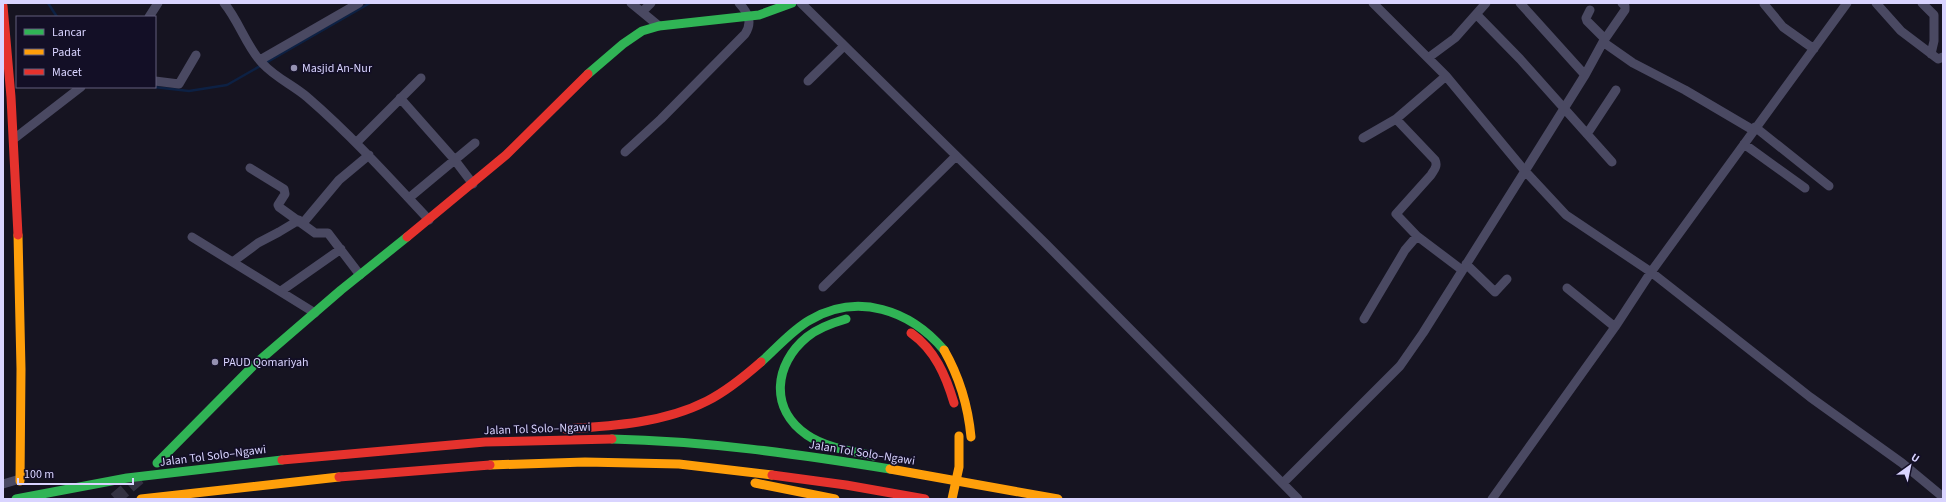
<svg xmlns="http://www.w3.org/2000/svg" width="1946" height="502" font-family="'Source Sans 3',sans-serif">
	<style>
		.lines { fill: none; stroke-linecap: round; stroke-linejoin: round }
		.stream { stroke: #0d2144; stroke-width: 2.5 }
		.secondary-tunnel { stroke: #333142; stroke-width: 13; stroke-dasharray: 13 6; stroke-linecap: butt }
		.street { stroke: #4a4962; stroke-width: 9 }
		.fast { stroke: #30b455; stroke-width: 9 }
		.slow { stroke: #ff9f0a; stroke-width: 9 }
		.jam { stroke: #e5322d; stroke-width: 9 }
		.slow-bridge { stroke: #ff9f0a; stroke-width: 9 }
		.poi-dot { fill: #9591b1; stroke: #130f26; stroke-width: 1.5 }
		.labels { text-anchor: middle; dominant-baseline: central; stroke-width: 3.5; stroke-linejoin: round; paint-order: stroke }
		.poi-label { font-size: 12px; fill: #d9d4ff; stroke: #130f26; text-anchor: start }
		.street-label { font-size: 12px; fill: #d9d4ff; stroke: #130f26 }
	</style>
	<rect width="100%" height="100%" fill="#161421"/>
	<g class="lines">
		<path class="stream" d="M48 3 57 17
			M154 87 189 91 227 85 370 3"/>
		<path class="secondary-tunnel" d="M115 499 143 475"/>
		<path class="street" d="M224 3C239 21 247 48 263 64 276 78 293 85 307 97 351 135 390 178 429 220
			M631 3 659 26
			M801 3 1046 244 1298 499
			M1373 3 1446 76 1525 171 1566 215 1651 272 1810 397 1902 463 1943 497
			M1520 3 1585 75
			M1876 3 1901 31 1938 59 1943 57
			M1922 3 1934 15V41L1931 54
			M1764 4 1783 27 1814 49
			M1590 10 1586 18 1587 21 1605 39 1603 42 1633 63 1685 90 1753 130
			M642 12 651 3
			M1477 15 1520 59 1612 162
			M149 17 158 3
			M1605 39 1625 10V6L1622 3
			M1428 58 1455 38 1486 3
			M260 60 359 3
			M155 81 179 84 196 55
			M808 81 844 46
			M400 98 454 159 473 184
			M1396 119 1446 76
			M1755 127 1829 186
			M1587 134 1616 90
			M15 138 81 87
			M1363 138 1396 119 1435 160C1438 166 1434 170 1431 175L1396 214 1417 236
			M356 143 421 78
			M1744 144 1805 188
			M625 152 661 119 745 34C753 22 748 13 739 3
			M250 168 284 189 285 194 278 205 279 207 315 233H328L360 275
			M409 198 475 143
			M303 223 339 180 369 155
			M192 237 315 313
			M234 261 258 243 279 232 299 220
			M1466 264 1495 292 1507 279
			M823 287 956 156
			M1567 288 1615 327
			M281 291 341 249
			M1364 319 1405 250 1417 236 1462 270
			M1283 483 1400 366 1423 333 1525 171 1585 75 1603 42
			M3 484 20 479
			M1492 499 1615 327 1651 272 1847 3"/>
		<path class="fast" d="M588 74 623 44 642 31 659 26 759 15 792 3
			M846 319C832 323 818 328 807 337 774 364 769 409 807 435 826 448 852 451 874 456
			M761 362C777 348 792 330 810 320 858 292 910 310 944 350
			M612 439C705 441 798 454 890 469
			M157 463 254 365 341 290 407 237
			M16 499 127 478 282 460"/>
		<path class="slow" d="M18 235 21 369 20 481
			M944 350C960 378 968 405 971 437
			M490 465 585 462 679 464 772 475
			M890 469 1058 499
			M755 483 835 499
			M141 499 339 477"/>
		<path class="jam" d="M3 6 11 97 18 235
			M407 237 506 155 588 74
			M911 333C935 350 946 376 954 403
			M565 429C613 426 664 423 707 401 727 391 745 376 761 362
			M282 460 485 442 612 439
			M772 475 846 485 925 499
			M339 477 490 465"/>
		<path class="slow-bridge" d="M952 499 959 467V436"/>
	</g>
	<g class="poi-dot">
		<circle cx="294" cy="68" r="4"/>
		<circle cx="215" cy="362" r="4"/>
	</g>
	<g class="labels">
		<g class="poi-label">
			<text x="302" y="68">Masjid An-Nur</text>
			<text x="223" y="362">PAUD Qomariyah</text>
		</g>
		<g class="street-label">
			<text transform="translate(537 429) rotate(-2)">Jalan Tol Solo–Ngawi</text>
			<text transform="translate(862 453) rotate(9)">Jalan Tol Solo–Ngawi</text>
			<text transform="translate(213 456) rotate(-7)">Jalan Tol Solo–Ngawi</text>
		</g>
	</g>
	<rect width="1946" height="502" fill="none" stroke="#d9d4ff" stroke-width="8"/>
	<rect x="16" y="16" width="140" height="72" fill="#130f26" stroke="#625e7d"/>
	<rect x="24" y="29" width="20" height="6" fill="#30b455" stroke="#625e7d"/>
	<text x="52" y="36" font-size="12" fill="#d9d4ff">Lancar</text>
	<rect x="24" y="49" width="20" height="6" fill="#ff9f0a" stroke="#625e7d"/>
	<text x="52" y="56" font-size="12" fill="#d9d4ff">Padat</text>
	<rect x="24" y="69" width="20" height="6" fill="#e5322d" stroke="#625e7d"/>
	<text x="52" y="76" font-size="12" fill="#d9d4ff">Macet</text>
	<g transform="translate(1910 466) rotate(33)" stroke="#130f26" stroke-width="3" paint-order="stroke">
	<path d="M0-3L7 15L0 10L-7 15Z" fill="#d9d4ff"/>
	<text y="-6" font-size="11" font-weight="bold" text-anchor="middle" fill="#d9d4ff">U</text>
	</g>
	<path d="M18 478v6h115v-6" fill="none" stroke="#d9d4ff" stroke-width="2"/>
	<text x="24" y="478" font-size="12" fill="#d9d4ff" stroke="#130f26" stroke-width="3" paint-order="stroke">100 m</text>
</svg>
